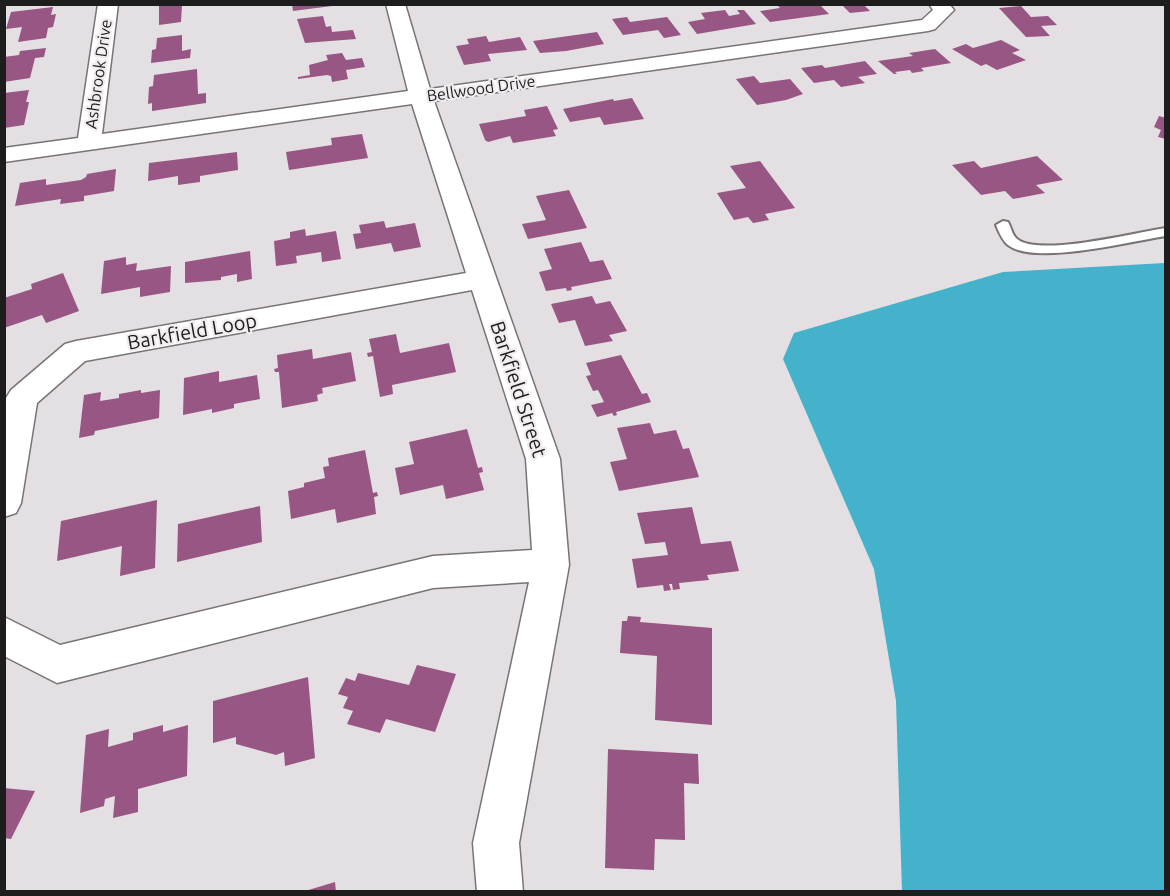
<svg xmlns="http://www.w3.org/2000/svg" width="1170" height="896" font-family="Ubuntu,sans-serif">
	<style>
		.water { fill: #44b2cb }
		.building { fill: #975683 }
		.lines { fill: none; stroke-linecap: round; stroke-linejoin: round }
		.service-casing { stroke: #787476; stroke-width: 4 }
		.minor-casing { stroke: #787476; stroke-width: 3 }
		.service { fill: #fff; fill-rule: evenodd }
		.minor { fill: #fff; fill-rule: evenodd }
		.labels { text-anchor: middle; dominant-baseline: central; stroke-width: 4.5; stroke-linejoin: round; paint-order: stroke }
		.far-street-label { font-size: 16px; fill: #1e1d1e; stroke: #f1ecef }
		.street-label { font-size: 20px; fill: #1e1d1e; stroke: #f1ecef }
	</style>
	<rect width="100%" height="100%" fill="#e4dfe2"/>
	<path class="water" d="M1165 263V891H902L896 701 874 569 783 359 794 333 1003 272Z"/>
	<path class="building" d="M292 4H332V6L293 11Z
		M776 4H819L829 14 770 22 760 11 780 8Z
		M841 4H863L870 11 850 13Z
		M159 5H182L181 22 159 25Z
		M1021 6 1031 17 1048 16 1057 25 1041 26 1050 36 1026 37 999 8Z
		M53 7 51 15 56 14 53 27 48 28 46 38 18 42 22 27 6 29 11 12Z
		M725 10 729 16 740 14 737 10H744L756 24 697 34 688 22 705 19 701 13Z
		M323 16 326 27 331 26 332 32 353 30 356 39 305 43 297 19Z
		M627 17 630 22 667 17 681 35 664 38 658 30 623 35 612 19Z
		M597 32 604 44 566 51 540 53 533 41Z
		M182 35V51L191 49 190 58 151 63 152 50 156 49 157 38Z
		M486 36 489 42 520 37 527 50 488 54 491 61 464 65 456 46 469 44 467 39Z
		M1001 40 1020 50 1012 53 1026 60 997 70 986 64 981 66 952 49 966 44 973 48Z
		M46 48 44 57 35 58 30 78 4 82V57L19 55 20 51Z
		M935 49 951 63 921 68 924 71 912 73 910 70 895 72 897 74H894L878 61 913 56 909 53Z
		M342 53 346 60 362 58 365 67 346 70 348 79 332 82 331 76 327 75 298 79V77L310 75 309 65 328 60 326 55Z
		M865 61 877 74 858 77 865 83 841 87 834 80 814 83 801 68 822 65 825 68Z
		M197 69 198 94 206 93V103L152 111V103L148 104 149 87 153 86 154 75Z
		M754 76 760 83 790 79 803 94 786 100 757 105 736 79Z
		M29 90 26 102H29L24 125 4 128V93Z
		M632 98 644 119 604 125 600 117 570 122 563 109 613 99 614 101Z
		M547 106 558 129 553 130 556 136 513 143 510 136 488 142 485 140 479 124 526 116 524 110Z
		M1159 116 1166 118V139L1158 137 1161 130 1154 127Z
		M362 134 368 158 289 170 286 152 332 145 331 138Z
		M237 152 238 170 200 176V182L178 185V176L148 181 149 163Z
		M1037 156 1063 180 1036 185 1045 193 1013 199 1005 191 981 195 952 165 974 161 981 168Z
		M760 161 795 208 765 214 769 220 753 223 748 217 734 220 717 193 746 188 730 166Z
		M116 169 114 191 84 196V201L60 204 61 199 15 206 20 183 46 179V185L81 180 86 177 87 174Z
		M569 190 587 228 528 239 522 224 546 220 536 196Z
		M384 221 386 228 415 223 421 247 394 252 391 243 356 249 353 234 361 233 359 225Z
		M305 229 306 236 336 231 341 259 322 262 321 252 296 256 297 263 276 266 274 241 290 238V232Z
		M581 242 590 262 603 260 612 279 571 287 572 290 567 291 566 288 546 291 539 272 552 269 544 249Z
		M250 251 252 279 237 282V274L221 277V280L185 283V262Z
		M126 257V265L137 263 136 271 171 266 170 292 140 297V287L101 294 104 261Z
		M63 273 79 311 46 323 42 315 4 328V298L32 289 31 284Z
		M592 296 596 304 610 301 627 331 609 335 613 341 585 346 575 320 559 323 551 304Z
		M396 334 400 353 449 343 456 372 392 385 393 394 380 397 373 356 368 357 367 353 372 352 369 339Z
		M312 349 313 359 351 352 356 381 322 388 323 393 317 395 318 401 282 408 279 372H275L274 369 278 368 277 355Z
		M621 355 642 394 647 393 651 402 616 412 617 415 614 416 612 413 597 417 591 405 604 402 598 390 593 391 586 376 591 375 586 363Z
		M219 371V382L257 375 260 399 234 404V408L212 413V409L183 415 184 378Z
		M141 390V393L160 390 159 418 95 431 94 435 79 438 84 395 101 392 100 401 119 398V394Z
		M650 423 654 434 676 430 683 449 689 448 699 477 619 491 610 462 627 459 617 428Z
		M467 429 478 468 482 467 483 472 479 473 484 490 446 499 443 485 400 495 395 468 414 464 409 442Z
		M365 450 373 493 377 492 378 496 374 497 376 514 337 523 335 509 291 519 288 491 304 487V483L325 478 323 467 329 466 328 458Z
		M157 500 155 568 120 576 122 546 57 561 61 521Z
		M260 506 262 542 177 562 178 524Z
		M692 507 701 544 731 541 739 571 707 575 709 580 679 583 680 589 673 590 672 584H669L671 590 664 591 663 585 637 588 632 559 668 555 665 542 645 544 637 513Z
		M628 616 641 617 640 622 712 628V725L655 720 657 656 620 653 622 621H627Z
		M417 665 456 674 435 732 386 719 380 733 347 724 353 711 343 708 348 697 338 694 346 678 355 681 358 673 409 685Z
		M308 677 315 758 285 766 284 752 276 755 236 744V737L213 743V701Z
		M163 725V732L188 725 187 776 138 789V812L113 818 115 796 105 799 104 806 80 813 86 735 109 729 108 747 133 740V733Z
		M608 749 698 754 699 784 684 783 685 840 655 839 654 870 605 868Z
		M4 788 35 791 11 839 4 838Z
		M335 882 336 892H305V891Z"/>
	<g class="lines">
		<defs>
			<path id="service" d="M1003 221 1008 222C1012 229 1012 237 1020 241 1047 255 1133 233 1166 228V236C1131 241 1035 266 1008 245 1002 240 999 232 996 225Z"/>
			<path id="minor" d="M98 4H118L102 134 408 91 386 4H405L430 89 922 20 933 10 929 4H949L954 10 935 29 928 31 434 101 560 459 569 565 519 843 523 892H477L473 843 529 582 433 588 57 683 4 656V617L60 645 433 556 532 550 526 459 472 290 85 361 37 403 21 503 16 513 4 517 6 398 11 390 65 344 76 341 466 273 412 104 4 162V148L78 138Z"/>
		</defs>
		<use href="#service" class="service-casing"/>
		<use href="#minor" class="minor-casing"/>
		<use href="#service" class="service"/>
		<use href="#minor" class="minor"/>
	</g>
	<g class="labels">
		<g class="far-street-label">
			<text transform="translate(98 74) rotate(-82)">Ashbrook Drive</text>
			<text transform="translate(481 88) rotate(-8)">Bellwood Drive</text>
		</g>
		<g class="street-label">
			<text transform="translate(192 331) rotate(-10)">Barkfield Loop</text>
			<text transform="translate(519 389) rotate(72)">Barkfield Street</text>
		</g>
	</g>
	<rect width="1170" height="896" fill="none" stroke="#1e1d1e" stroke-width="12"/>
</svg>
